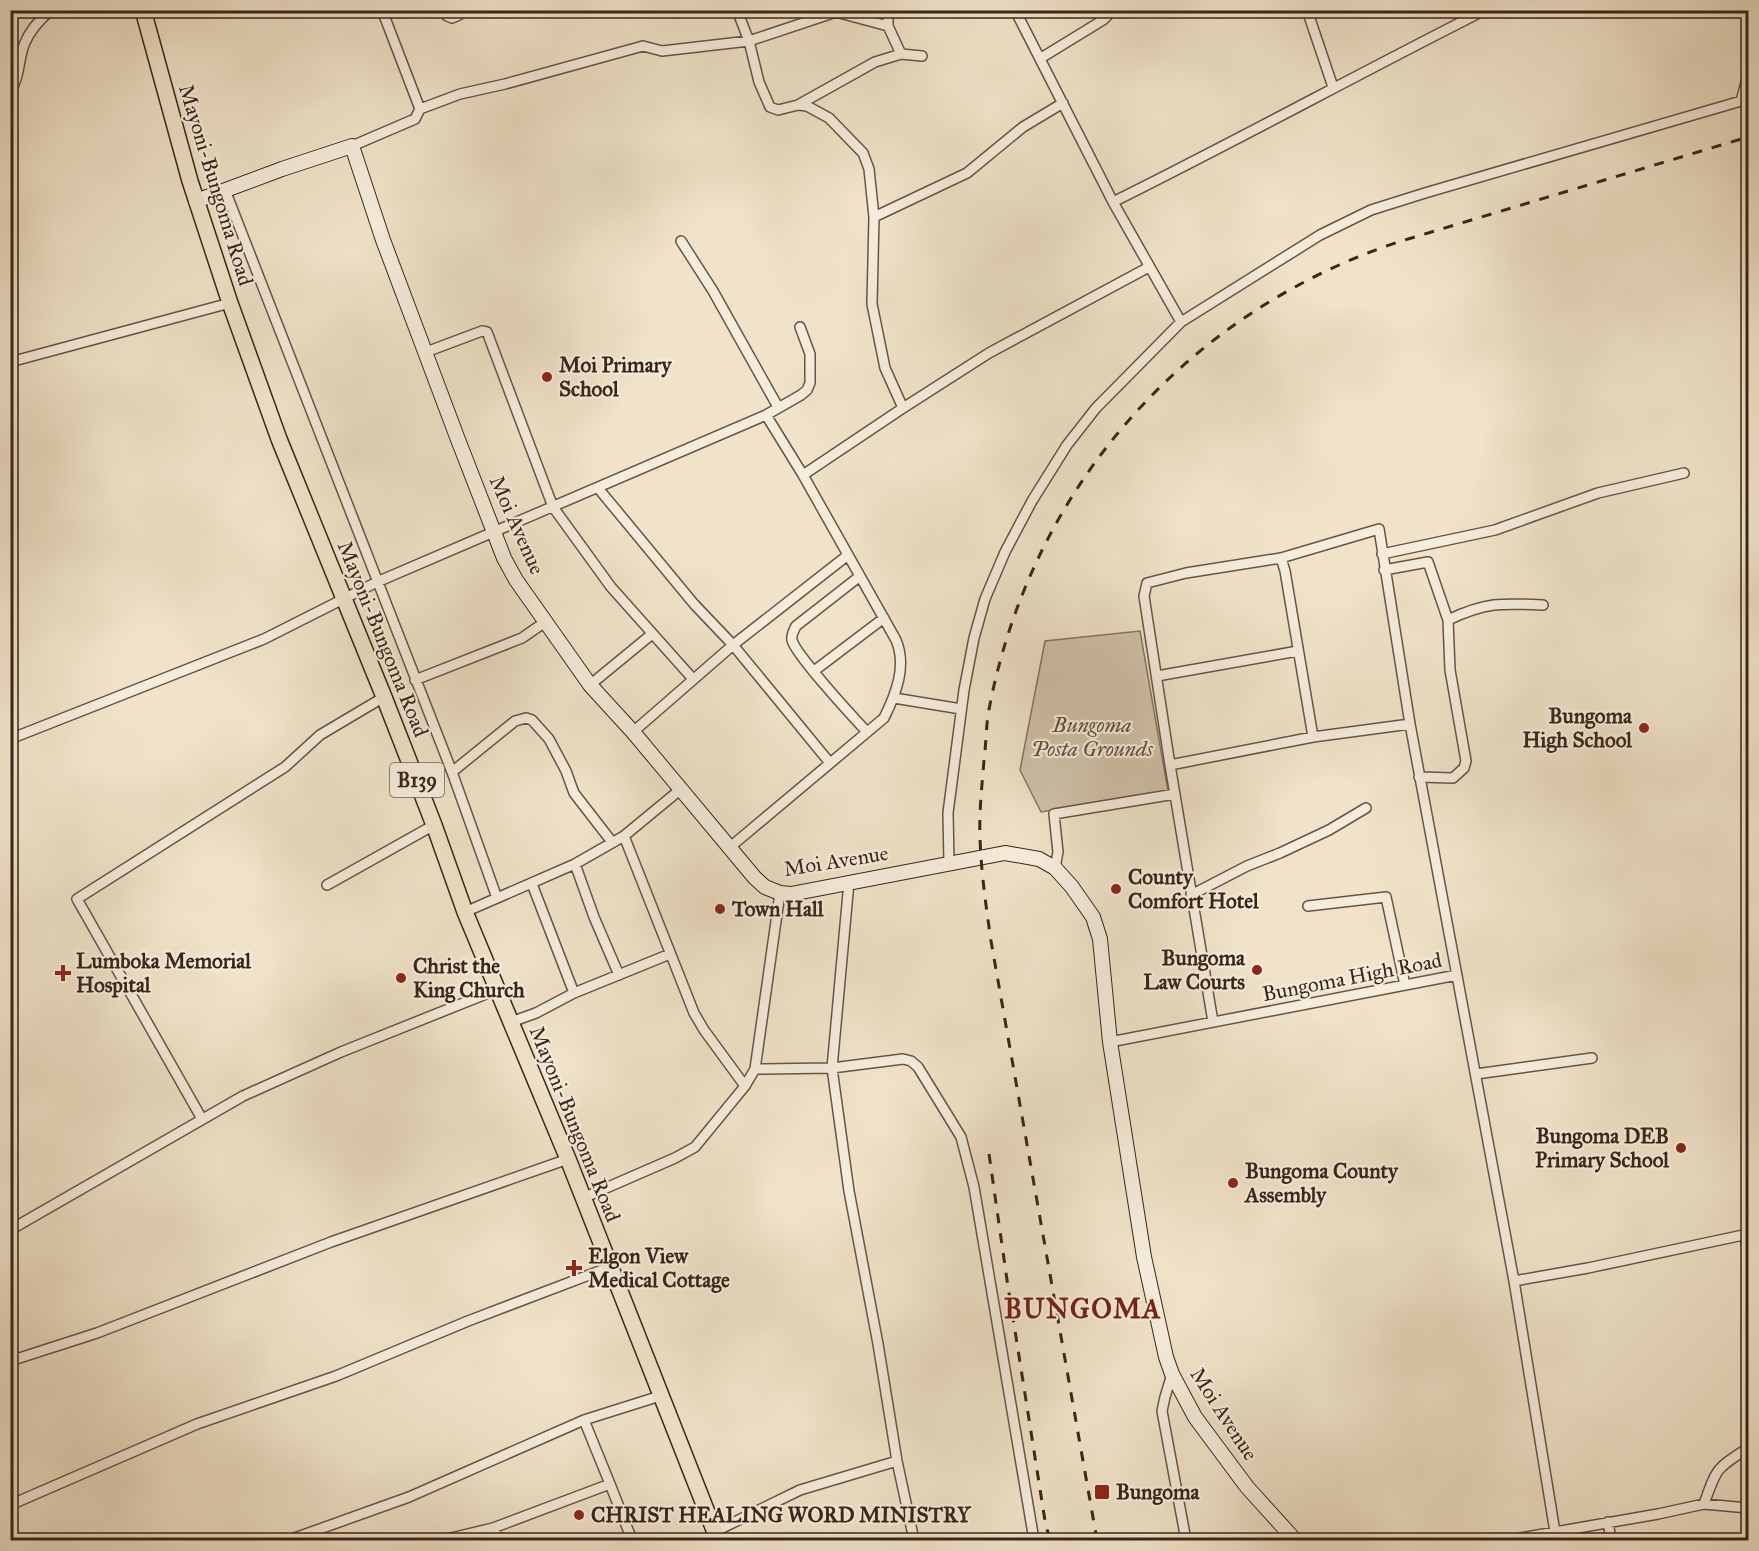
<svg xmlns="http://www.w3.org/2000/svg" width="1759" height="1551" font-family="'IM FELL Great Primer',serif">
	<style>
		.green { fill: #d1c3ab; stroke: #857462; stroke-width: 1.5 }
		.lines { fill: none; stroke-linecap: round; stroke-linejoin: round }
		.street-casing { stroke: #675446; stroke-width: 12 }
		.secondary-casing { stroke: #39251a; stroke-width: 16 }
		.primary-casing { stroke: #39251a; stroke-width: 18 }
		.street { stroke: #f5eddc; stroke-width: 9 }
		.secondary { stroke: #f5eddc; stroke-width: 14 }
		.primary { stroke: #f0e3c9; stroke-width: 15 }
		.rail { stroke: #39251a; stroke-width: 3; stroke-dasharray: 10 10; stroke-linecap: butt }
		.poi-dot { fill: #8f2418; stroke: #f5eddc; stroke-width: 2 }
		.labels { text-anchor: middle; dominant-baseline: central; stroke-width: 4.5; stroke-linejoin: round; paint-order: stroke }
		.shield { fill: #f5eddc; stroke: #716154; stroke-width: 1.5 }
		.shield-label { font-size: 20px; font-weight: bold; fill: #39251a }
		.street-label { font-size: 21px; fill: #39251a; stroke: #f5eddc }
		.poi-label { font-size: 21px; font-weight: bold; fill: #39251a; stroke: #f5eddc; text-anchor: start }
		.park-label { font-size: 21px; font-style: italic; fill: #5f4c3e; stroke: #f5eddc }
		.district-label { font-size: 27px; font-weight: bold; letter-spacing: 1.5px; fill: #7a1f14; stroke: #f5eddc }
	</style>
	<rect width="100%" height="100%" fill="#f0e3c9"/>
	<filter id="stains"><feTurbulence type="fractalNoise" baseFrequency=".00333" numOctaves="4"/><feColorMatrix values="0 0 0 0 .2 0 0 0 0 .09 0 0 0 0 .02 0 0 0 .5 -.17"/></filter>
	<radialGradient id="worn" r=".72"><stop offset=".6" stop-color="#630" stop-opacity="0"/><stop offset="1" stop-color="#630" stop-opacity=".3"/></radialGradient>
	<path class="green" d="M1140 631 1168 791 1041 812 1020 770 1045 641Z"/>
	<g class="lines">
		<defs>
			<path id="street" d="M382 10 420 109
				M444 10 447 16 452 18 459 15 463 10
				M737 10 749 41 759 82 770 107 778 110 798 105 807 106 829 118 863 153 869 169 874 217 872 304 885 368 903 408
				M1015 10 1113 202 1181 322
				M1307 10 1333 87
				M888 26V10
				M1041 58 1103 20 1113 10
				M10 92C20 77 18 61 24 45 29 32 40 19 51 10
				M1741 101 1748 75
				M798 105 875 62 901 54 922 56
				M352 146 415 119 420 109 460 94 505 84 643 46 662 51 749 41 836 12 888 26 901 54
				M225 190 452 772 497 898
				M1113 202C1238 140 1360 73 1485 10
				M874 217 967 173 1023 127 1063 103
				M681 241 713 291 778 407
				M426 352 482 331 487 332 553 507 611 587 693 679
				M10 362 230 303
				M803 475 903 408 989 353 1149 267
				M598 488 694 604 733 645 830 763
				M1382 554 1495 530 1598 493 1684 473
				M1384 570 1428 562 1448 620 1450 670 1466 761 1464 768 1453 778 1419 777
				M860 576 796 626C794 630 791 635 792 640 795 654 853 717 867 732
				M1448 620C1486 602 1502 603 1543 605
				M814 671 884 618
				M1157 676 1298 651
				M415 680 522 638 545 622
				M590 685 652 634
				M894 698 961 709
				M633 732 733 645 848 555
				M1313 737 1285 571 1281 558 1379 529 1410 724
				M10 739 264 639 377 582 766 415 801 395 807 390 810 383V354L800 327
				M1170 765 1144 596 1147 583 1186 573 1281 558
				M452 772 515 721 526 718 532 720 549 739 566 771 574 793 612 842
				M624 836 694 1013 704 1030 745 1086
				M729 848 884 718C896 694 907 666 896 640L803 475 766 415
				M949 863 948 813 964 690 974 638 985 599 1005 552 1032 501 1067 445 1096 408 1181 322 1320 235 1371 210 1425 193 1748 99
				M575 864 594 917 619 975
				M1055 868 1058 852 1054 814 1175 794
				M849 882 832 1068 849 1191 878 1344 897 1461 914 1540
				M532 884 574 993
				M327 885 434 825
				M1191 895 1247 866 1280 853 1329 830 1366 808
				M1308 906 1386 897 1405 985
				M465 912 575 864 624 836 681 789
				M511 1022 536 1013 574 993 670 954
				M1213 1022 1170 765 1313 737 1410 724 1514 1281 1555 1532
				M1110 1042 1457 975
				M755 1069 832 1068 903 1059 911 1061 918 1067 961 1137 974 1187 1033 1534
				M1476 1074 1592 1058
				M202 1119 77 899 285 767 320 735 384 697
				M583 1198 675 1158 695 1147 745 1086 755 1069 780 893
				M10 1230 243 1096 341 1052 496 990
				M1746 1234 1748 1264
				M1514 1281 1588 1268 1748 1234
				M10 1361 97 1333 331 1242 568 1159
				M1172 1374 1165 1397 1162 1411 1186 1540
				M584 1420 610 1484
				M1704 1504C1717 1467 1716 1469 1748 1448
				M10 1505 197 1424 336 1376 468 1321 610 1267
				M1608 1522 1611 1540
				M493 1528 499 1540
				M714 1532 800 1490 897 1461
				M289 1540 409 1497 584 1420 660 1396
				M443 1540 493 1528 610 1484 632 1540
				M1509 1540 1658 1514 1704 1504 1748 1508"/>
			<path id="secondary" d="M196 201 282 169 352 146 383 240 457 437 504 558 516 580 590 685 633 732 755 878 765 887 780 893 791 894 1005 853 1039 859 1055 868 1072 887 1093 917 1100 939 1110 1042 1144 1257 1166 1357 1172 1374 1195 1417 1247 1487 1295 1540"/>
			<path id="primary" d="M143 10 190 181 230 303 279 439 384 697 434 825 465 912 568 1159 718 1540"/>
		</defs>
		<use href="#street" class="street-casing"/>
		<use href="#secondary" class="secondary-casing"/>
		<use href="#primary" class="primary-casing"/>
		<use href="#street" class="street"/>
		<use href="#secondary" class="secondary"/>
		<use href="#primary" class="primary"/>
		<path class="rail" d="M989 1154 1007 1280 1046 1527 1051 1540
			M1097 1540 991 941C986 906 981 872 980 837 979 811 982 786 984 760 986 745 986 730 988 715 1028 492 1183 314 1398 242L1748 137"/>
	</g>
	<g class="poi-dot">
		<circle cx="547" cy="377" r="6"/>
		<circle cx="1644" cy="728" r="6"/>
		<circle cx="1116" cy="889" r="6"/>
		<circle cx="720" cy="909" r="6"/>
		<circle cx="1257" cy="970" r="6"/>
		<path d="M60 964h6v6h6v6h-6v6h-6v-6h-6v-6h6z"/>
		<circle cx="401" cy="978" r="6"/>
		<circle cx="1681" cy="1148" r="6"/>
		<circle cx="1233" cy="1183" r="6"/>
		<path d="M571 1259h6v6h6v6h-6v6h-6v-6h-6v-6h6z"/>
		<rect x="1094" y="1484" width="16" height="16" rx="3"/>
		<circle cx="579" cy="1515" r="6"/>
	</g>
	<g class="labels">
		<rect class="shield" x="390" y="763" width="54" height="34" rx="4.5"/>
		<g class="shield-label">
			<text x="417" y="780">B139</text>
		</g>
		<g class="street-label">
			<text transform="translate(216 185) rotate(73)">Mayoni-Bungoma Road</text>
			<text transform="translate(517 525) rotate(66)">Moi Avenue</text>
			<text transform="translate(383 639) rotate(68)">Mayoni-Bungoma Road</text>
			<text transform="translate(836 861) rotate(-9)">Moi Avenue</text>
			<text transform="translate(1352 977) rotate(-11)">Bungoma High Road</text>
			<text transform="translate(575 1124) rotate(68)">Mayoni-Bungoma Road</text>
			<text transform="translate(1224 1414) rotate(57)">Moi Avenue</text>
		</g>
		<g class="poi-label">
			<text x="559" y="365">Moi Primary<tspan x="559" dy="24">School</tspan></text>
			<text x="1632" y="716" text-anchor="end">Bungoma<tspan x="1632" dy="24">High School</tspan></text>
			<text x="1128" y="877">County<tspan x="1128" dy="24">Comfort Hotel</tspan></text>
			<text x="732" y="909">Town Hall</text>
			<text x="1245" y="958" text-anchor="end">Bungoma<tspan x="1245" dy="24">Law Courts</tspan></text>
			<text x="76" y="961">Lumboka Memorial<tspan x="76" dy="24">Hospital</tspan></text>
			<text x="413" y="966">Christ the<tspan x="413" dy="24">King Church</tspan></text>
			<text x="1669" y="1136" text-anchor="end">Bungoma DEB<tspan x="1669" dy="24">Primary School</tspan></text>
			<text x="1245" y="1171">Bungoma County<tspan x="1245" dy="24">Assembly</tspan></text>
			<text x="588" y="1256">Elgon View<tspan x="588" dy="24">Medical Cottage</tspan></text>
			<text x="1116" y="1492">Bungoma</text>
			<text x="591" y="1515">CHRIST HEALING WORD MINISTRY</text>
		</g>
		<g class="park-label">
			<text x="1092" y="725">Bungoma<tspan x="1092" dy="24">Posta Grounds</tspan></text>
		</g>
		<g class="district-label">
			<text x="1083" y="1308">BUNGOMA</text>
		</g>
	</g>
	<rect width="1759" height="1551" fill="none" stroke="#f0e3c9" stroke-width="36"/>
	<rect x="12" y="12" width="1735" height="1527" fill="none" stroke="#39251a" stroke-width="3"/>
	<rect x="18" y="18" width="1723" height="1515" fill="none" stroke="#39251a" stroke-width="1.5"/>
	<rect width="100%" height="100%" filter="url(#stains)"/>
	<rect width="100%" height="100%" fill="url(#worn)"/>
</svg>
